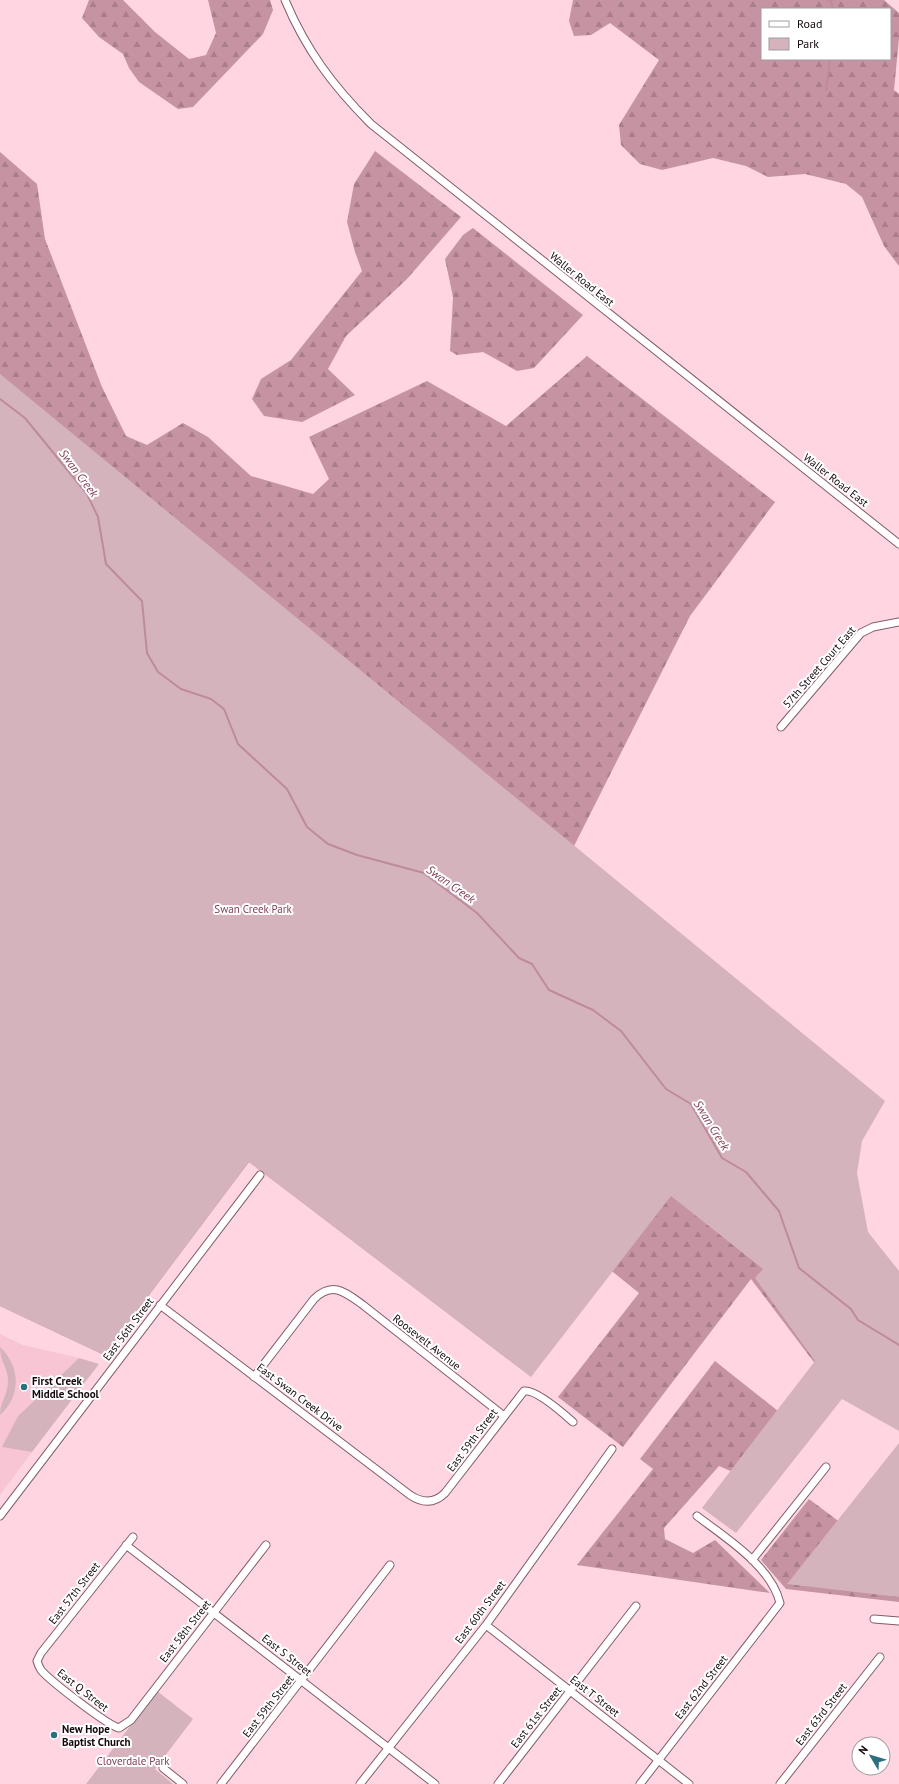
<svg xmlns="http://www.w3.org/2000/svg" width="899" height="1784" font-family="'PT Sans',sans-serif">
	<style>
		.built { fill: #f7c5d4 }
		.forest { fill: url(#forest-firs); fill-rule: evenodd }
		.park { fill: #d5b3bd }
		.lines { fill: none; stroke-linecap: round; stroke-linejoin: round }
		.stream { stroke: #bd8b9a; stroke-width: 2 }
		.minor-casing { stroke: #815d68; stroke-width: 9 }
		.minor { stroke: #fff; stroke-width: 7 }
		.poi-dot { fill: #2b6f80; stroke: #fff; stroke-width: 1.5 }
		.labels { text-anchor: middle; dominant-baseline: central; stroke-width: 4; stroke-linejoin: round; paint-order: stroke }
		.street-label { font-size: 11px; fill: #14080c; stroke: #fff }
		.park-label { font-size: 11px; fill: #803f56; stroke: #fff }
		.poi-label { font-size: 11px; font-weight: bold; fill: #14080c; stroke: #fff; text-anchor: start }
		.water-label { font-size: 12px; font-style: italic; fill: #7f3e55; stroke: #fff }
	</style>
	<defs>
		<pattern id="forest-firs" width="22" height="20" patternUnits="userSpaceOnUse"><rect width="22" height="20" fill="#c693a3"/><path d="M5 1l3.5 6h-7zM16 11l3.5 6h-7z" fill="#a97d8b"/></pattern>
	</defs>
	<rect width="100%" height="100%" fill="#fed5e1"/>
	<path class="built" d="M0 1334 23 1345 79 1358 18 1416 3 1447 32 1452 0 1495Z"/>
	<path class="forest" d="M89 0H123L155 32 189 59 206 55 216 33 208 0H270L273 10 263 34 193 107 178 109 139 82 129 68 123 54 99 37 82 18Z
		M573 0H884L899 13V38L894 90 899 94V266L884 246 862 197 846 184 805 174 768 177 746 166 713 158 662 170 640 164 621 145 619 125 659 60 610 23 591 35 574 36 569 21ZM762 9H890V59H762Z
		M375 151 461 217 407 279 346 336 328 369 355 395 302 422 264 416 252 399 261 379 291 360 362 271 355 252 347 222 354 184Z
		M0 152 37 184 45 239 102 387 126 436 147 445 183 423 208 437 251 476 313 494 329 479 309 437 427 381 506 426 587 356 775 502 690 616 571 852 843 1161 835 1390 751 1279 623 1447 558 1397 639 1293 603 1264 521 1369 249 1162 104 1355 0 1306Z
		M473 228 583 315 534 368 517 371 483 352 457 355 450 351 453 297 445 259 463 235Z
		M715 1361 788 1419 742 1476 719 1466 664 1528 665 1539 693 1553 715 1540 770 1593 577 1565 653 1469 640 1459Z
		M899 1450V1602L786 1589 761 1560 809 1499 841 1523Z"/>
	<path class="park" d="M0 374 885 1101 862 1141 857 1173 868 1232 899 1271V1431L842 1399 736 1533 702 1508 815 1361 755 1278 763 1269 671 1196 531 1377 249 1162 104 1355 0 1306Z
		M0 1347C21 1367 21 1396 0 1415 0 1401 8 1395 8 1381 8 1368 0 1362 0 1347Z
		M79 1358 99 1364 32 1452 2 1447 18 1416Z
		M899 1443V1597L787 1584Z
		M157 1691 193 1719 155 1769 173 1784H86Z"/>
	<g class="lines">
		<path class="stream" d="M828 0 831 1 833 9
			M826 90 830 59
			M0 399 25 418 87 494 98 517 106 564 142 601 147 653 158 672 181 689 211 699 224 709 238 744 287 789 307 827 328 844 357 855 424 873 477 913 519 958 532 964 549 990 593 1010 621 1031 666 1089 691 1104 722 1158 746 1172 779 1211 799 1268 851 1309 858 1320 899 1345"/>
		<defs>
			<path id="minor" d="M285 0C306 50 333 86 371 124L899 544
				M781 727 861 633 873 627 899 622
				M160 1305 410 1495C422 1503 434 1504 445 1493L524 1391C536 1389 564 1414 573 1422
				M254 1377 314 1299C333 1281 345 1292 363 1305L504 1416
				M0 1516 260 1175
				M133 1537 41 1653 37 1661C38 1664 39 1667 41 1670 49 1680 107 1725 119 1728L131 1720 266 1545
				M126 1545 435 1784
				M752 1560 826 1467
				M874 1619 899 1621
				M486 1625 689 1784
				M163 1768 183 1784
				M221 1784 390 1565
				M360 1784 486 1625 612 1449
				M498 1784 636 1606
				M640 1784 780 1603C771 1566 726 1538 697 1516
				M780 1784 880 1657"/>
		</defs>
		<use href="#minor" class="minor-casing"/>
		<use href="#minor" class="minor"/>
	</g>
	<g class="poi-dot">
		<circle cx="24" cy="1387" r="4"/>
		<circle cx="54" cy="1735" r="4"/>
	</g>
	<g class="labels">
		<g class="street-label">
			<text transform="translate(582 279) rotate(39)">Waller Road East</text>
			<text transform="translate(836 480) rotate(38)">Waller Road East</text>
			<text transform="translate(819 667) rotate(-49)">57th Street Court East</text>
			<text transform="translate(128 1329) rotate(-53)">East 56th Street</text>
			<text transform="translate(427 1342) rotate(38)">Roosevelt Avenue</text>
			<text transform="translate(300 1397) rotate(37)">East Swan Creek Drive</text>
			<text transform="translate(472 1440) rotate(-53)">East 59th Street</text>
			<text transform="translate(74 1593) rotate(-52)">East 57th Street</text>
			<text transform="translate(480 1612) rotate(-53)">East 60th Street</text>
			<text transform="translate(185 1631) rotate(-52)">East 58th Street</text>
			<text transform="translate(287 1655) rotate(38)">East S Street</text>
			<text transform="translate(701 1687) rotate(-52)">East 62nd Street</text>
			<text transform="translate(83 1690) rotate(38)">East Q Street</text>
			<text transform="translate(595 1696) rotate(38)">East T Street</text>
			<text transform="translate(268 1706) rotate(-52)">East 59th Street</text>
			<text transform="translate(821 1714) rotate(-52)">East 63rd Street</text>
			<text transform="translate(536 1717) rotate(-52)">East 61st Street</text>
		</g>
		<g class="park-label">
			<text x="253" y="909">Swan Creek Park</text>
			<text x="133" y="1761">Cloverdale Park</text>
		</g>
		<g class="poi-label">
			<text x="32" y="1381">First Creek<tspan x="32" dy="13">Middle School</tspan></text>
			<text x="62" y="1729">New Hope<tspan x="62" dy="13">Baptist Church</tspan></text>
		</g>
		<g class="water-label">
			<text transform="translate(79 473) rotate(53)">Swan Creek</text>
			<text transform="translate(451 884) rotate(35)">Swan Creek</text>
			<text transform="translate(712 1125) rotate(58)">Swan Creek</text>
		</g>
	</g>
	<rect x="761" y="8" width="130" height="52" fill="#ffffff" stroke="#a19c9e"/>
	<rect x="769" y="21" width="20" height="6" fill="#ffffff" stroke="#a19c9e"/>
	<text x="797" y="28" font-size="12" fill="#14080c">Road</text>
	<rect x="769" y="38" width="20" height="12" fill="#d5b3bd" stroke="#a19c9e"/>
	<text x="797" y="48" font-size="12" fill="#14080c">Park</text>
	<g transform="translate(871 1756) rotate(308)"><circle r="19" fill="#ffffff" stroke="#a19c9e"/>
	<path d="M0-3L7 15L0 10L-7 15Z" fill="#2b6f80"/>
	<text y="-6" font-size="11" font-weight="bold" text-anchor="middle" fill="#14080c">N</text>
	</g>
</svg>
